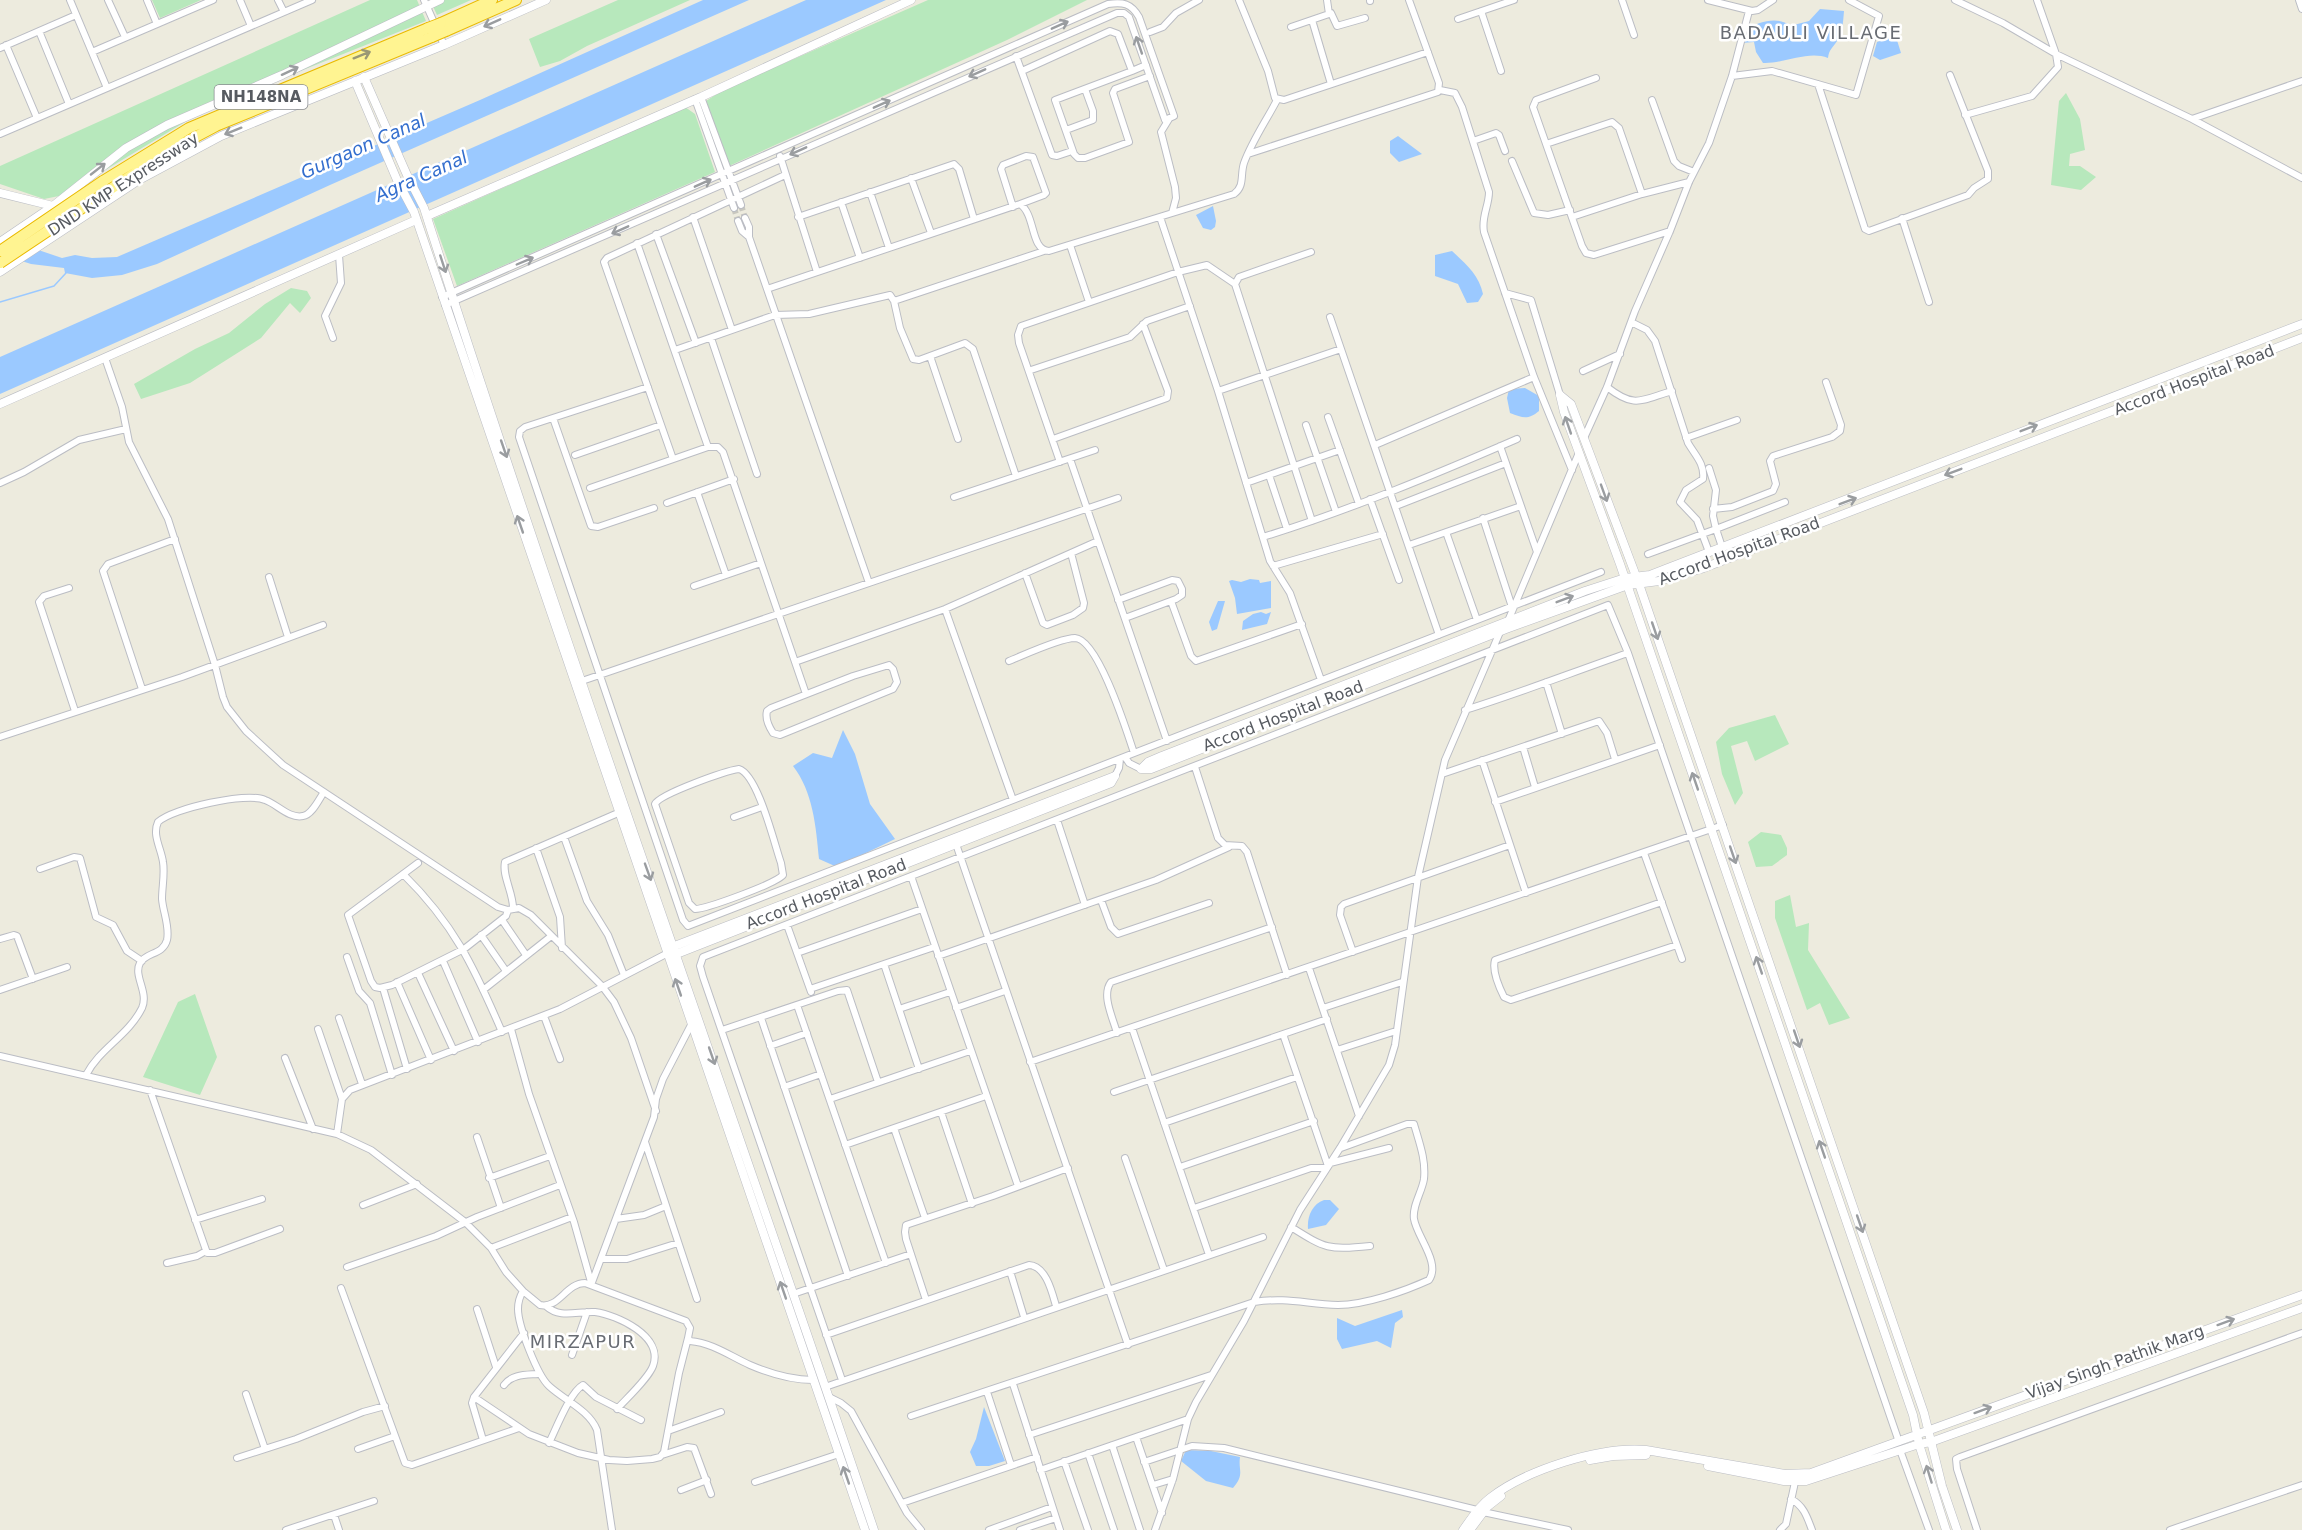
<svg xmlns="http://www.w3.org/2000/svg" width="2302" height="1530" font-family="'DejaVu Sans',sans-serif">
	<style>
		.green { fill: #b7e8bc }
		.water { fill: #9bc9ff }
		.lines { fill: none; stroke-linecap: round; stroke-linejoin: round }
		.stream { stroke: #9bc9ff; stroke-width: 1.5 }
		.minor-tunnel { stroke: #c8c7bf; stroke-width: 6; stroke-dasharray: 6 3; stroke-linecap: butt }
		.minor-casing { stroke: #bbbdc4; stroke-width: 8 }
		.tertiary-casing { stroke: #bbbdc4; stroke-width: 9 }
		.trunk-casing { stroke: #eaba00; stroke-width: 12 }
		.minor { stroke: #fff; stroke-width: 6 }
		.tertiary { stroke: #fff; stroke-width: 8 }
		.trunk { stroke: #fff491; stroke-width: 10 }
		.trunk-bridge-casing { stroke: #eaba00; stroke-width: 12; stroke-linecap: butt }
		.trunk-bridge { stroke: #fff491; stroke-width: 10 }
		.oneway { stroke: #9a9da0 }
		.oneway2 { stroke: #9a9874 }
		.labels { text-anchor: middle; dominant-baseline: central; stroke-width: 5; stroke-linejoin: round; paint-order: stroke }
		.shield { fill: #fff; stroke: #898c90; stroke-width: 1.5 }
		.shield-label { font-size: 15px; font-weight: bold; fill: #575b61 }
		.street-label { font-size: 16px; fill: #575b61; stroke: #fff }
		.neighbourhood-label { font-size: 18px; letter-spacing: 1.5px; fill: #686c73; stroke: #fff }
		.water-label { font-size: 18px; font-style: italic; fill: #336ece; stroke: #fff }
	</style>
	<rect width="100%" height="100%" fill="#edebde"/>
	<path class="green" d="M152 0H201L160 18Z
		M370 0H417L426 21 210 107 64 195 44 199 0 184V166Z
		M430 0H471L437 15Z
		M618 0H690L587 46 560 61 540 67 529 39Z
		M928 0H1087L1007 40 729 166 706 101 723 90Z
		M2066 93 2080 119 2085 150 2070 154 2069 166H2080L2096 177 2081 190 2051 185 2059 101Z
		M685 107 695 114 715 172 457 286 433 219Z
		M291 288 307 291 311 298 300 313 290 303 261 338 190 383 141 399 134 384 195 349 229 333 265 304Z
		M1775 715 1789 744 1755 761 1747 741 1731 746 1743 793 1735 805 1722 774 1716 742 1729 728Z
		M1761 832 1781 835 1787 848V855L1772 866 1756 867 1748 842Z
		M1790 895 1796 927 1809 923 1808 950 1850 1018 1829 1025 1820 1003 1807 1010 1775 918V901Z
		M195 994 217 1057 200 1095 143 1077 178 1002Z"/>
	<path class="water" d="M703 0H749L330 185 157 264 122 275 92 278 65 273 64 268 31 264 0 254V237L62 258 75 255 92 258 117 257 480 100Z
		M806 0H886L0 394V357Z
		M1820 9 1844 11C1843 22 1843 31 1837 41 1833 48 1829 49 1828 58 1808 50 1784 64 1763 63L1756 52 1754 42 1741 43C1743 39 1745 32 1748 29 1758 21 1780 16 1790 26L1809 21Z
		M1894 36 1896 37 1901 53 1880 60 1873 56 1877 42Z
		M1398 136 1422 154 1399 162 1390 153V141Z
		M1213 206 1216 221 1215 227 1211 230 1203 228 1196 215Z
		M1452 251C1466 264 1479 275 1483 294L1478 302 1467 303 1458 284 1435 276V255Z
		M1525 388 1539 396V411C1528 420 1523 418 1510 413L1507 398 1509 389Z
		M1250 579 1259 580 1260 583 1271 581V608L1237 614 1235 598 1229 581 1232 580 1241 582Z
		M1218 601H1225L1217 629 1212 631 1209 622Z
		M1261 612 1266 614 1271 612 1267 624 1242 630 1243 621 1253 614Z
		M843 730 855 754 870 804 895 839 837 867 819 859C816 826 813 792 793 766L813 753 832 758Z
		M1324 1200H1330L1339 1209 1326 1225 1308 1229C1307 1217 1312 1204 1324 1200Z
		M1402 1310 1403 1317 1395 1323 1391 1348 1377 1341 1342 1349 1337 1339V1318L1355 1326Z
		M984 1407 1005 1461 989 1466H976L970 1452 976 1439Z
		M1186 1450 1211 1451 1240 1457C1238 1471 1245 1474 1233 1488L1206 1481 1181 1461Z"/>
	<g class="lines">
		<path class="stream" d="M0 302 54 286 66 273"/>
		<path class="minor-tunnel" d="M741 205 745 218
			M734 208 738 221"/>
		<defs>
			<path id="minor" d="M70 0 107 88
				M108 0 125 37
				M147 0 157 24
				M240 0 251 26
				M278 0 284 12
				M424 0 444 45
				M1239 0 1268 71 1275 98 1284 100 1428 52
				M1370 0V1
				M1622 0 1634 35
				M1708 0 1752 11 1758 10 1773 0
				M1955 0 2003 23 2056 54 2192 119 2302 178
				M2299 0 2302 9
				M1481 11 1501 71
				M1331 13 1337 26 1365 18
				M1458 19 1514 0
				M1312 20 1331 84
				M1291 27 1329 14 1327 0
				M39 31 69 104
				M1150 32 1163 27 1176 13 1199 0
				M6 45 37 118
				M0 48 76 15
				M92 52 213 0
				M1016 56 1052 155 1057 156 1072 151
				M1022 71 1110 31 1118 34 1132 71 1146 65
				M1132 71 1055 100 1074 154 1078 158H1085L1129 142 1113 93 1115 89 1150 76
				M1732 76 1772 71 1856 95 1879 16 1849 0
				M1596 78 1536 100 1533 107 1582 246 1586 253 1594 255 1670 231
				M1818 84 1865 229 1869 231 1968 195 1974 188 1988 179V171L1950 75
				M1440 90 1455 93 1462 107 1489 192C1489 206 1481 217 1484 232L1534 377 1572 470
				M701 97 741 205
				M695 99 734 208
				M1652 100 1674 161 1679 166 1694 172
				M1965 115 2032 96 2058 67 2056 54 2037 0
				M1169 119 1161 132 1175 187 1176 198 1172 213
				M2192 119 2302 81
				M1066 130 1093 120V111L1085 89
				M0 134 312 0
				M1473 141 1496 133 1499 135 1505 151
				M1546 144 1612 122 1619 128 1642 194
				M1248 154 1438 92 1439 83 1409 0
				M780 156 817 272
				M1512 161 1534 213 1548 215 1570 210
				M911 178 931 233
				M870 192 889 248
				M841 202 860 258
				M1013 207 1001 169 1003 165 1026 156 1033 157 1046 193 1044 195 1020 204
				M693 217 732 330
				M798 217 954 164 959 169 974 219
				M1160 217 1218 391 1270 561 1290 593 1321 680
				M1572 217 1642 194 1689 182
				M745 218 749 227V237L869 583
				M1902 218 1929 302
				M738 221 742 231 749 237
				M656 234 696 343
				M637 243 708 447
				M1070 245 1089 302
				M1311 252 1239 277 1235 284 1312 521
				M767 289 1020 204C1036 215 1030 250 1049 251L1234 194C1245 186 1240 175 1244 163 1252 141 1266 121 1277 100
				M1505 293 1531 300 1560 395
				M442 297 1108 4C1123 2 1131 3 1139 17L1174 116 1165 120 1129 17 1124 13H1117L445 305
				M894 301 1044 251
				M1330 317 1439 635
				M1631 322 1647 330 1655 341 1688 443C1695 455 1705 464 1703 479L1686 490 1680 502 1697 520 1709 552
				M333 338 325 316 341 283 339 255
				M711 338 757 474
				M675 350 775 315 809 314 890 295 894 301 900 328 913 359 919 360 965 343 973 349 1016 476
				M930 356 958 439
				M105 358 122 407 129 442 168 519 215 665 223 697 227 707 246 731 283 765 498 907 508 910 519 908 531 915 602 986 614 1002 631 1038 656 1111
				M1031 370 1130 337 1147 321 1190 306
				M1583 371 1620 354
				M648 387 525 427 520 431 519 437 683 920 688 926 1601 572
				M1607 387C1635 409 1641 400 1672 391
				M1218 391 1341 349
				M1328 417 1359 504
				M553 418 591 526 598 527 654 508
				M1306 425 1336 512
				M1584 438 1607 387 1635 311 1670 231 1689 182 1709 143 1732 76 1749 11
				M1686 438 1737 420
				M1053 439 1167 398 1168 391 1143 324
				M1375 445 1534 377
				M1500 446 1537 552
				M575 455 661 425
				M673 459 604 262 607 258 785 175
				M1070 459 1167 741
				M1060 462 1019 343 1018 335 1021 326 1178 272 1207 265 1235 284
				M1269 475 1287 529
				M0 483 24 472 79 440 126 429
				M1246 483 1340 450
				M590 488 708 447H718L723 452 806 694
				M697 492 726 575
				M954 497 1095 450
				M1370 499 1399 580
				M667 503 734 479
				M1396 506 1506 463
				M1713 509 1732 507 1773 491 1776 484 1770 461 1773 456 1832 437 1840 431 1841 425 1826 382
				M1483 518 1512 607
				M1446 532 1477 620
				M1263 537C1350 510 1434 475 1517 439
				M1409 545 1521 506
				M1722 547 1716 529 1785 502
				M1648 554 1716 529 1713 516 1716 490 1709 468
				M1273 566 1383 534
				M1025 573 1043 623 1047 625 1073 615 1083 608 1084 603 1071 553
				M269 577 288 637
				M694 586 761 563
				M69 588 44 596 39 602 75 711
				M1118 600 1172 580 1178 581 1182 589V595L1176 599 1125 618
				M1171 601 1191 656 1196 661 1302 624
				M945 609 1013 800
				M1508 621 1578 455
				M1009 661C1024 655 1060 638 1075 638 1098 639 1127 732 1134 753
				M795 662 945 609 1098 541
				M889 665 893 669 897 682 893 689 780 735 773 733C769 727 765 719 767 711L771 708 853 676Z
				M579 682 1118 498
				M1546 682 1562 734
				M142 689 103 571 108 564 175 539
				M1465 710C1520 693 1573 672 1628 653
				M0 737 182 677 323 625
				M1523 747 1535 787
				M1125 757 1129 763 1141 769
				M1482 760 1526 893
				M1195 767 1218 838 1225 845 1242 846 1247 852 1287 975
				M739 769C758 775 774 843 781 863L783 875C775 884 706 909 695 909L689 903 655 804C660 794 725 771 739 769Z
				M1442 774 1599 721 1607 733 1615 759
				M1115 776 1119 768 1120 759
				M1495 802 1660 745
				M734 817 762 807
				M1057 820 1085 905
				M564 837 587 901 608 935 624 975
				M956 844 1128 1345
				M536 848 560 917 562 948
				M1644 853 1682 959
				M418 863 348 915 371 981 375 987 380 988 392 985 464 949 506 916 508 910
				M40 869 74 857 80 858 96 917 113 925 127 951 142 961
				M403 874C454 924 474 967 502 1032
				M911 876 1018 1186
				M1101 900 1111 927 1118 934 1209 903
				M1662 902 1495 960C1492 970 1499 987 1504 997L1511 1000 1677 945
				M513 908C513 892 502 876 505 862L618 813
				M502 920 526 955
				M787 925 811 992
				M481 935 506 971
				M0 939 14 935 17 936 33 979
				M1353 952 1340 915 1341 907 1344 904 1510 845
				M797 953 922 909
				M938 956 1156 880 1229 847
				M347 957 359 991 370 1003 392 1075
				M443 961 478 1042
				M884 964 919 1069
				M1309 968 1359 1116
				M418 973 454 1051
				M397 982 431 1060
				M383 988 407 1069
				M810 989 934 947
				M0 990 67 967
				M483 990 550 937
				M797 1005 886 1263
				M956 1008 1005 991
				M1323 1008 1402 982
				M899 1009 950 992
				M544 1016 560 1059
				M339 1018 362 1084
				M761 1018 848 1276
				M1132 1028 1209 1255
				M318 1029 342 1099
				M511 1029 529 1094 574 1222 591 1282
				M722 1030 838 991 847 990 878 1082
				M1117 1033C1113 1018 1101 995 1111 982L1272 927
				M1283 1034 1328 1166
				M770 1046 807 1033
				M1337 1050 1396 1031
				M0 1056 337 1134 371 1150 465 1222 491 1248 506 1272 523 1291 540 1305C559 1309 566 1283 585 1283L686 1321 690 1328 688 1338 690 1341C713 1343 730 1356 750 1365 771 1374 791 1380 813 1380
				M285 1058 313 1129
				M1030 1062 1723 825
				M86 1075C100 1048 128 1036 142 1008 149 992 133 976 140 963 146 952 163 955 167 940 170 927 163 912 162 899 162 887 165 874 163 862 161 848 152 835 158 822 173 808 247 792 265 800 277 804 289 819 303 816 312 815 319 799 324 792
				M784 1087 821 1074
				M150 1090 207 1253H215L280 1229
				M1114 1092 1327 1019
				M830 1099 970 1051
				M941 1112 972 1204
				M1164 1123 1297 1077
				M894 1128 925 1218
				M337 1134 342 1099 350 1090 560 1009 666 954
				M477 1137 501 1208
				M645 1142 697 1299
				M845 1145 986 1096
				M1125 1158 1164 1270
				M1330 1163 1389 1148
				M1180 1167 1314 1121
				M489 1178 550 1156
				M363 1205 417 1184
				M1194 1208 1311 1168H1327
				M616 1219 644 1215 666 1206
				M195 1220 262 1199
				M1291 1227C1326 1249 1328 1250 1370 1246
				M491 1248 572 1217
				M601 1259H627L678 1243
				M167 1263 197 1256 206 1251
				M347 1267 436 1236 477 1217 560 1185
				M1010 1271 1024 1317
				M591 1285 654 1117 656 1099 663 1079 691 1025
				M341 1288 405 1463 412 1465 519 1428
				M523 1291C520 1296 518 1302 518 1309 518 1325 537 1375 549 1386 564 1400 589 1410 597 1430L612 1530
				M793 1294 911 1254
				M926 1300 906 1239 905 1232 906 1225 993 1196 1068 1168
				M546 1306C560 1319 577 1311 595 1312 617 1315 664 1336 653 1366 648 1379 627 1398 617 1409
				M477 1309 496 1367
				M826 1335 1029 1265C1046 1266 1052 1292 1056 1306
				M572 1355 587 1312
				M842 1380 703 977 700 966 703 957 1608 605 1628 653 1899 1442
				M1013 1384 1060 1530
				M504 1385C512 1374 526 1375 538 1374
				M825 1387 1263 1237
				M987 1392 1011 1465
				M246 1394 265 1449
				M474 1397 529 1434 578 1453 609 1460 627 1461 652 1459 660 1457 664 1452 679 1373 688 1338
				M829 1397 841 1403 851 1411 907 1513 921 1530
				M911 1416 1254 1302C1287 1297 1306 1304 1338 1305 1365 1305 1405 1291 1429 1280 1441 1263 1417 1237 1414 1219 1412 1206 1422 1192 1424 1179 1426 1159 1419 1142 1414 1124H1407L1341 1148
				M668 1431 721 1412
				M1029 1435 1211 1375
				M1136 1437 1162 1513
				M483 1440 472 1403 474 1397 524 1333
				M549 1443C556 1429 570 1392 583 1385L596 1397 641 1420
				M1112 1445 1140 1530
				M358 1449 395 1436
				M1900 1450 1929 1530
				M1088 1453 1114 1530
				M662 1455 687 1447 694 1448 711 1494
				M237 1458 296 1439 363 1412 385 1406
				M1064 1461 1088 1530
				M1144 1462 1192 1446 1224 1448 1477 1510
				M1040 1470 1188 1419
				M755 1482 839 1454
				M1153 1485 1173 1479
				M681 1490 707 1480
				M1791 1499C1804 1506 1807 1517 1812 1530
				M902 1503 1037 1457
				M1483 1512 1568 1530
				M334 1515 339 1530
				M286 1530 374 1501
				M989 1530 1052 1507
				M1020 1530 1056 1518
				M1155 1530 1173 1479 1188 1419 1196 1402 1244 1321 1300 1210 1340 1148 1389 1065 1395 1045 1418 877 1445 760 1500 632
				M1780 1530 1786 1524 1795 1482
				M1977 1530 1957 1469 1956 1459 1960 1457 2302 1333
				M2170 1530 2302 1485"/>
			<path id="tertiary" d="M364 77 407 175 424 208C566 652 725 1089 874 1530
				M355 81 397 180 414 212 865 1530
				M0 193 53 206
				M427 216 701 97 911 0
				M0 242 53 206 126 148 167 125 282 75 440 0
				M0 272 139 180 221 136 444 45 546 0
				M1560 395 1571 404 1639 584 1924 1413 1942 1486 1957 1530
				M1560 395 1564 412 1620 564 1913 1415 1919 1444 1946 1530
				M0 404 416 220
				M1141 769 1148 762 1162 756 1585 591 1625 578 1650 575 1668 568 2302 324
				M1141 769H1151L1506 629 1628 585 1659 581 1701 569 2302 338
				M672 947 1115 776
				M674 955 1111 783 1115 776
				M1590 1460 1613 1456 1646 1455
				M1708 1466 1784 1481H1806L1919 1444 1931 1442 2302 1308
				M1463 1530C1471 1519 1478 1507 1490 1498 1526 1470 1600 1446 1646 1450L1785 1474 1811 1473 2302 1295
				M1470 1530 1487 1507 1501 1496"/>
			<path id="trunk" d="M441 23 492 0
				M446 31 516 0
				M103 181 189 128 428 28
				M109 190 169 151 216 126 432 37"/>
		</defs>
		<use href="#minor" class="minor-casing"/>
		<use href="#tertiary" class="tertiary-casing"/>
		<use href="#trunk" class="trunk-casing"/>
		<use href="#minor" class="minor"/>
		<use href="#tertiary" class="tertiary"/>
		<use href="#trunk" class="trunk"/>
		<defs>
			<path id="trunk-bridge" d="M428 28 441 23
				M432 37 446 31
				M0 251 103 181
				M0 263 109 190"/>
		</defs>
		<use href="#trunk-bridge" class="trunk-bridge-casing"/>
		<use href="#trunk-bridge" class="trunk-bridge"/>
	</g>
	<defs><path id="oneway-shaft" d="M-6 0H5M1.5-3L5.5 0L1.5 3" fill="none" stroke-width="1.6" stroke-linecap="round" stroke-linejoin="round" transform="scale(1.5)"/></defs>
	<g class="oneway">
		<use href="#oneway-shaft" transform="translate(492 23) rotate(156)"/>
		<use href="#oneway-shaft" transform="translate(1060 25) rotate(-24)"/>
		<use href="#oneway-shaft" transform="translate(1139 45) rotate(-109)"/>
		<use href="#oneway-shaft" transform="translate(290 71) rotate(-25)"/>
		<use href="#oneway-shaft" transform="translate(977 73) rotate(156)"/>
		<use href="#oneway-shaft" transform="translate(882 104) rotate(-24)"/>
		<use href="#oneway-shaft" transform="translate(233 131) rotate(158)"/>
		<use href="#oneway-shaft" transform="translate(798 151) rotate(156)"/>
		<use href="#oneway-shaft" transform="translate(98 169) rotate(-38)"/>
		<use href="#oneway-shaft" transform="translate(703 183) rotate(-24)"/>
		<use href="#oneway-shaft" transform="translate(620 230) rotate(156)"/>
		<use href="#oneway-shaft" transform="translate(525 261) rotate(-23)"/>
		<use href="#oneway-shaft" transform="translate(443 264) rotate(72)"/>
		<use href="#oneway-shaft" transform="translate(1568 425) rotate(-109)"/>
		<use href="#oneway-shaft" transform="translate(2029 428) rotate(-21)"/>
		<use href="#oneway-shaft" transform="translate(504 449) rotate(71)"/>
		<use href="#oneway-shaft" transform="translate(1953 472) rotate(159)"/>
		<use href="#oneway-shaft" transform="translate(1604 493) rotate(70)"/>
		<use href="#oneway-shaft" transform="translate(1848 501) rotate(-21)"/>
		<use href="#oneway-shaft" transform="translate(520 524) rotate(-109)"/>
		<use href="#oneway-shaft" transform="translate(1565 599) rotate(-21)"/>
		<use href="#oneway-shaft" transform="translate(1655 631) rotate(71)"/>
		<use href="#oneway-shaft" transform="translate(1695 781) rotate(-109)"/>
		<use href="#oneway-shaft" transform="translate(1733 855) rotate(71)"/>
		<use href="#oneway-shaft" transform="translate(648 872) rotate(70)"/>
		<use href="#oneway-shaft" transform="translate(1759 965) rotate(-109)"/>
		<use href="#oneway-shaft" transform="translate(678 987) rotate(-109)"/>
		<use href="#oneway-shaft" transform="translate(1797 1039) rotate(71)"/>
		<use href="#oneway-shaft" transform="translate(712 1056) rotate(71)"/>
		<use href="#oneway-shaft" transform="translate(1822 1149) rotate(-109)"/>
		<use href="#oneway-shaft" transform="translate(1860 1224) rotate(71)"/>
		<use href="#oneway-shaft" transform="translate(783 1290) rotate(-109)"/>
		<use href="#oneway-shaft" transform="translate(2226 1322) rotate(-20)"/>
		<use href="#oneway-shaft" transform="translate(1983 1410) rotate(-20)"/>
		<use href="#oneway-shaft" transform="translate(1929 1474) rotate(-107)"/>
		<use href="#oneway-shaft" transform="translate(846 1475) rotate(-109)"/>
	</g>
	<use class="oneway2" href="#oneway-shaft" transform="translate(362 55) rotate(-22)"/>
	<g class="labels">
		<rect class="shield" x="214.5" y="85" width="93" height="24" rx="4.5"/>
		<g class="shield-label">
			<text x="261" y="97">NH148NA</text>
		</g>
		<g class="street-label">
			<text transform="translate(123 184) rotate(-33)">DND KMP Expressway</text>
			<text transform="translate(2194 380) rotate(-21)">Accord Hospital Road</text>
			<text transform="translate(1739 551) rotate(-20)">Accord Hospital Road</text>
			<text transform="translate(1283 716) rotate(-21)">Accord Hospital Road</text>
			<text transform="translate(826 894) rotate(-21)">Accord Hospital Road</text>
			<text transform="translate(2115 1362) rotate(-20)">Vijay Singh Pathik Marg</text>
		</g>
		<g class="neighbourhood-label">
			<text x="1811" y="32">BADAULI VILLAGE</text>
			<text x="583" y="1341">MIRZAPUR</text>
		</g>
		<g class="water-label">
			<text transform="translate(363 146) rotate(-24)">Gurgaon Canal</text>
			<text transform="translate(421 176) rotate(-24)">Agra Canal</text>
		</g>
	</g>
</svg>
